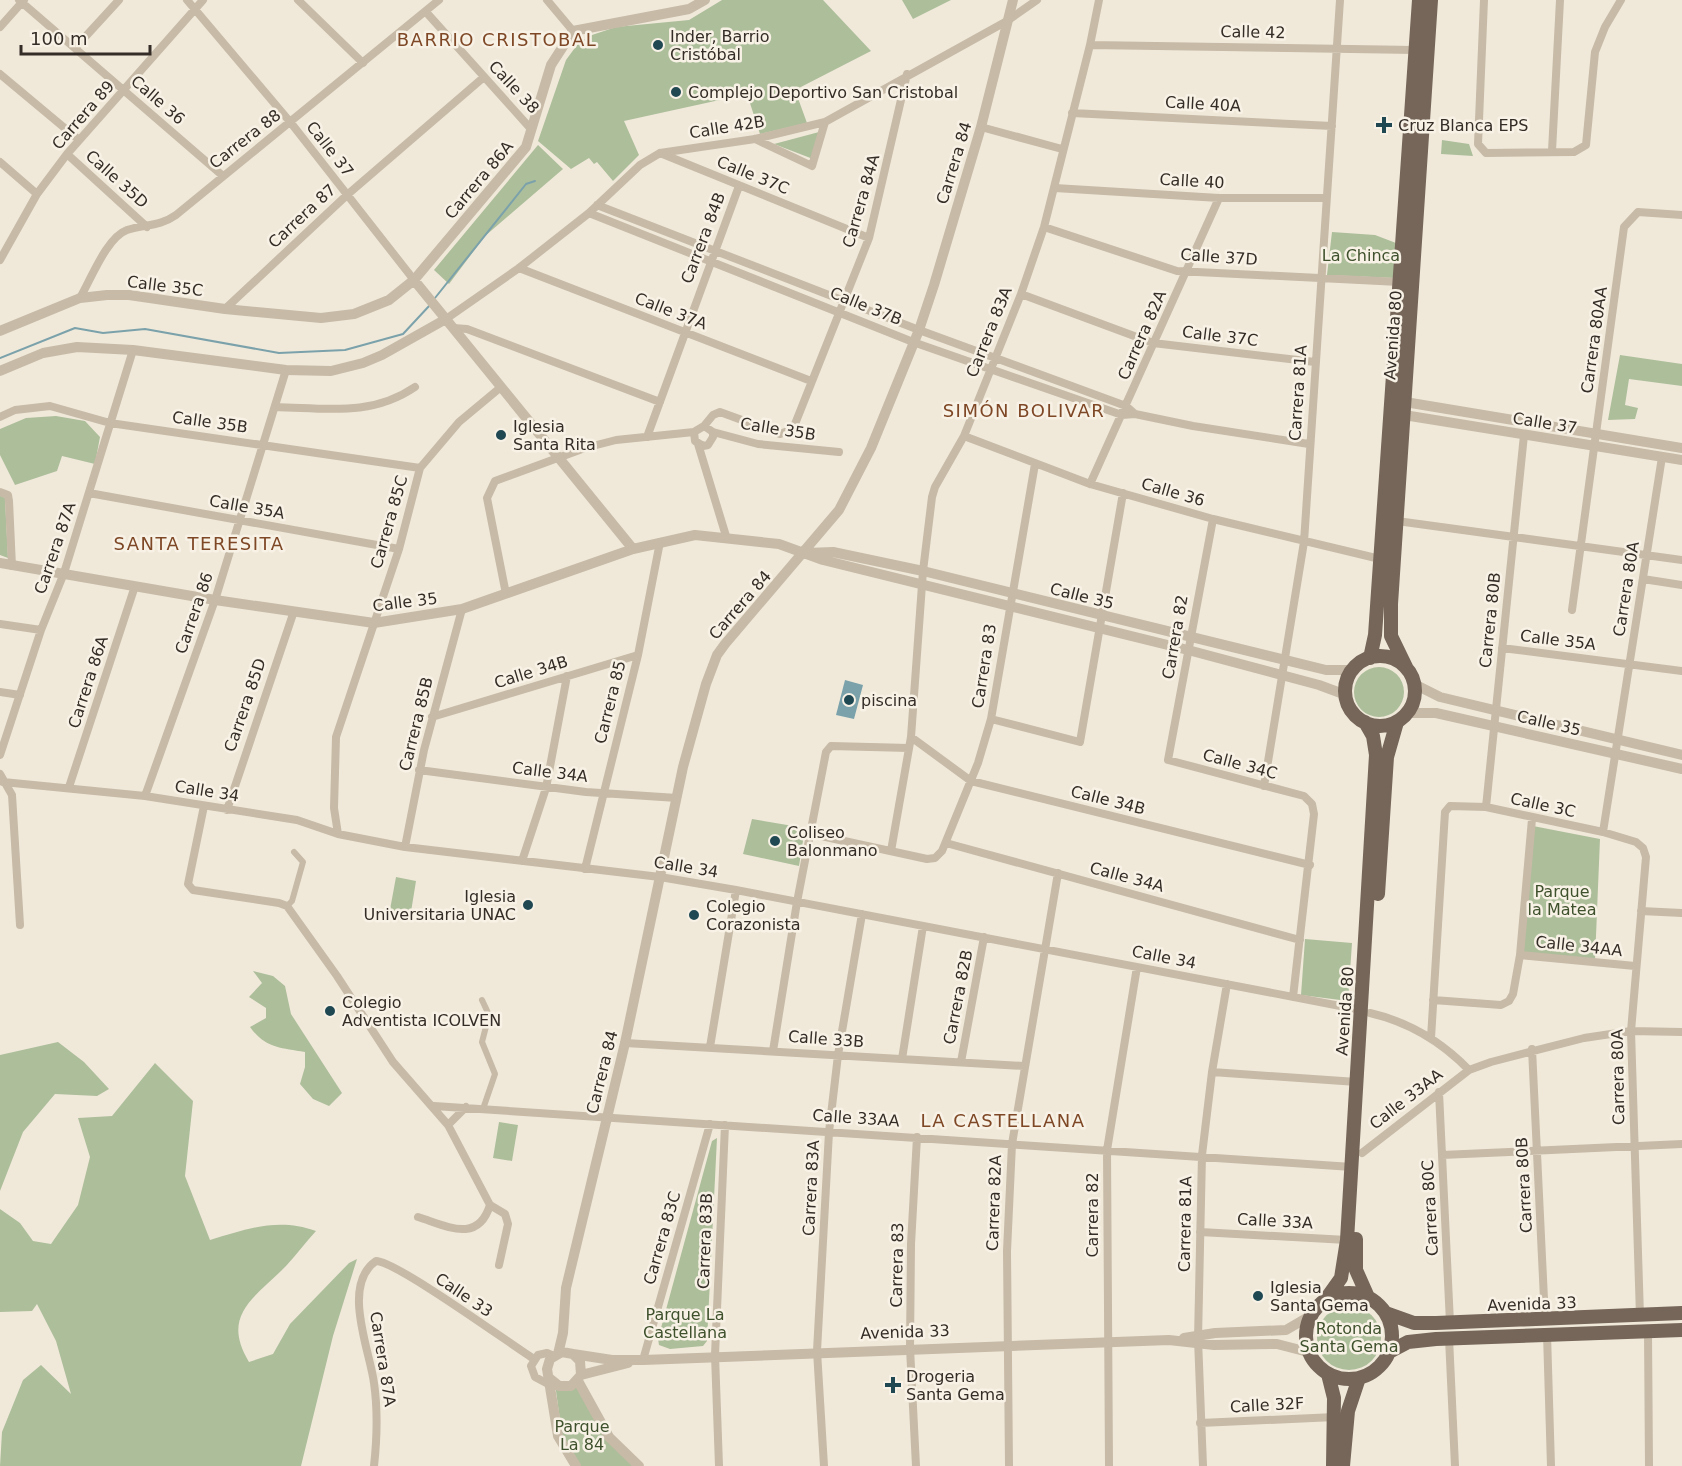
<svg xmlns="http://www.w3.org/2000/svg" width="1682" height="1466" font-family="'DejaVu Sans',sans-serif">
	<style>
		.green { fill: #adbe9b }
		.water { fill: #7ba2ab }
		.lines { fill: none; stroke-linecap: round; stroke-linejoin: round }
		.stream { stroke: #7ba2ab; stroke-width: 2 }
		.pedestrian { stroke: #c7baa7; stroke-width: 6 }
		.minor { stroke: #c7baa7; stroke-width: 8 }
		.tertiary { stroke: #c7baa7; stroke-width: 10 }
		.primary { stroke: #756659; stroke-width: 14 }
		.poi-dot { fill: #1f4853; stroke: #f8f2e6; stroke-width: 2 }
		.labels { text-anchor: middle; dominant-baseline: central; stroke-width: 5; stroke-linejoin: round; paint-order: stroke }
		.street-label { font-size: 16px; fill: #342d27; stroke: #f8f2e6 }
		.poi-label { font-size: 16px; fill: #342d27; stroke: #f8f2e6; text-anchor: start }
		.park-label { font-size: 16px; fill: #3e512c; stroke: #f8f2e6 }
		.neighbourhood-label { font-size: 18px; letter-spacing: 1.5px; fill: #7e4725; stroke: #f8f2e6 }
	</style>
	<rect width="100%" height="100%" fill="#f0e9da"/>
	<path class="green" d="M722 0H823L871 51 795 90 807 123 760 134 747 94 624 121 639 155 613 181 597 162 594 164 589 158 571 169 538 141 566 60 577 45 589 36 616 27 689 20Z
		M902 0H951L913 19Z
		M819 132 813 159 774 144Z
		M1442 140 1469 144 1473 156 1441 154Z
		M538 145 563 169 485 236 449 284 434 270Z
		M1332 232 1375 235 1396 243 1394 278 1327 275Z
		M1620 355 1682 364V386L1629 379 1625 405 1638 408 1635 419 1608 420Z
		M56 416 85 421 100 437 95 464 62 456 57 471 15 485 0 455V429L26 418Z
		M0 495 5 498 8 558 0 555Z
		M1354 692a25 25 0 1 1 50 0a25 25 0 1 1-50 0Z
		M752 819 805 828 799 866 743 854Z
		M1533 826 1600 839 1595 960 1523 953Z
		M396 877 416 881 410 918 389 915Z
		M1305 939 1352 943 1348 1001 1301 995Z
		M253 971 273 976 285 986 291 1014 342 1093 329 1106 313 1099 300 1084 305 1067V1052C280 1048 265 1048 250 1027L266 1018V1008L249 997 262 983Z
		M58 1042 84 1062 109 1089 97 1096 55 1094 23 1132 0 1191V1055Z
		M155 1063 193 1101 185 1176 210 1240C247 1229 278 1217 316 1231 306 1242 296 1255 286 1266 256 1297 220 1314 249 1362L273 1354 290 1324 349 1263 357 1259 333 1336 301 1466H0L2 1432 23 1380 41 1365 71 1394 56 1341 37 1304 32 1311 0 1312V1209L20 1223 33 1241 51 1244 78 1205 90 1157 78 1118 112 1116Z
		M499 1122 518 1125 512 1161 493 1158Z
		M717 1138 707 1341 703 1346 670 1349 659 1345 658 1339 712 1141Z
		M1317 1338a32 32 0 1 1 64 0a32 32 0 1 1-64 0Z
		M578 1381 604 1430 639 1466H577L564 1449 555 1384Z"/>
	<path class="water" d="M845 680 863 685 854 719 836 715Z"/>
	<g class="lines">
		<path class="stream" d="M435 298 526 184 535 181
			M0 358 75 328 103 333 145 329 279 353 345 350 403 334 430 305"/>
		<path class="pedestrian" d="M287 906 292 901 303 862 294 852
			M482 1000 489 1015 482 1042 495 1074 483 1109"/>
		<path class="minor" d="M19 0 223 176
			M187 0 291 123 414 280
			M298 0 363 63
			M547 0 573 31
			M1484 0 1478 144 1486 153 1574 152 1586 145 1595 52 1605 27 1621 0
			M426 12 531 129
			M0 27 24 0
			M1090 45 1415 50
			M75 48 119 0
			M0 74 79 140
			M1072 113 1332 126
			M981 127 1062 149
			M755 139 812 166 825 122
			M1552 151 1560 0
			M660 153 869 238
			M67 154 147 227
			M0 162 37 194
			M1055 188 1219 198H1326
			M597 205 919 330 1126 406 1135 414
			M589 213 913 342 1122 415 1135 414 1193 426 1309 444
			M1044 227 1177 271 1399 282
			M0 260 37 194 67 154 203 0
			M519 268 811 381
			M1021 294 1153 343 1315 362
			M80 298C91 279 107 237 127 230 145 224 159 227 176 215L439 0
			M225 309 347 195 484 77
			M446 319 519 268 589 213 640 165 660 153 755 139 825 122 1007 21 1037 0
			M453 328 467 329 660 402
			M275 407C326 408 371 417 415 387
			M0 417 15 410 50 406 110 423 420 468
			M704 426 713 415 720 412 780 434 793 429 869 238 907 74
			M713 432V437L708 445 703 446 695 441 694 432 704 426 713 432 758 444 839 452
			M964 436 1090 484 1213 519 1380 559
			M647 437 739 186
			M698 444 726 536
			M1090 484 1219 198
			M0 492 8 495 9 501 12 566
			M89 493 399 549
			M1213 519 1168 760 1304 796 1312 804 1314 814 1293 997
			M1397 521 1682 560
			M1643 579 1682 585
			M506 594 487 498 495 481 585 448 616 440 694 432
			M1572 610 1624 227 1638 212 1682 215
			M0 624 41 630
			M1502 648 1682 671
			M0 692 20 695
			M432 717 638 655
			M991 719 1080 742 1123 493
			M911 737 971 781 1310 865
			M0 755 41 630 64 573 133 350
			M419 770 586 792 677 798
			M0 774 12 795 20 925
			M3 782 145 796 297 820 338 834 405 847 660 877 736 890 1361 1010
			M1264 786 1304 542 1340 0
			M69 787 135 586
			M145 796 215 600 286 370
			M204 806 188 884 193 890 279 903 287 906 337 976 393 1062 448 1125 490 1205C478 1244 447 1226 418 1217
			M1486 807 1524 435
			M227 810 294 611
			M1603 832 1662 457
			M338 834 334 808 336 737 399 549 420 468 459 422 501 387
			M812 834 927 859 935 858 942 851 978 763 991 719 1035 464
			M946 843 1300 940
			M405 847 424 750 462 609
			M891 851 911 737 923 571 932 497 935 487 964 436 1021 294 1044 227 1090 45 1099 0
			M522 861 546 788 567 676
			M585 869 638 655 660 542
			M1641 911 1682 913
			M1520 955 1635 966
			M1433 1000 1501 1005 1509 1001 1513 994 1520 955 1532 819
			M1370 1013C1409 1022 1441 1041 1469 1070
			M1431 1038 1445 812 1450 806 1486 807 1603 832 1636 842 1643 848 1646 857 1631 1031 1640 1316
			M625 1043 1024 1066
			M710 1047 736 890
			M1532 1049 1545 1320
			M773 1051 797 902 826 752 831 746 909 748
			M902 1059 923 926
			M961 1062 984 937
			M1212 1072 1357 1082
			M1439 1092 1450 1323
			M434 1106 1352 1167
			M448 1125 466 1107
			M1362 1153 1469 1070 1491 1062 1584 1038 1631 1031 1682 1032
			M1442 1155 1682 1144
			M490 1205 505 1214 508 1224 499 1265
			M1200 1232 1347 1240
			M1648 1331 1649 1466
			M1547 1334 1551 1466
			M1449 1338 1455 1466
			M643 1360 710 1124
			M550 1385 535 1377 531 1366 538 1355 547 1353 554 1356
			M1200 1423 1335 1417
			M374 1466C377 1439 378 1411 374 1383 370 1351 341 1285 376 1261 396 1261 509 1343 534 1359
			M719 1466 715 1355 725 1125
			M824 1466 817 1351 829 1132 838 1055 862 914
			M916 1466 910 1348 911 1244 917 1137
			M1009 1466 1007 1251 1012 1144 1058 873
			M1109 1466 1107 1150 1137 967
			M1203 1466 1198 1339 1202 1155 1212 1072 1227 984"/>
		<path class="tertiary" d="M414 280 633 549
			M0 331 80 298 107 295H129L225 309 321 318 354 314 389 300 414 280 526 147 551 65 573 31 689 9 705 0
			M0 371 43 353 77 347 133 350 286 370 331 371 363 363 382 355 446 319
			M1405 402 1682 448
			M1404 415 1682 460
			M807 553 833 552 923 571 1326 670H1353
			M0 563 215 600 374 623 462 609 633 549 695 535 779 544 823 560 1188 650 1319 685 1346 695
			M1414 684 1440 697 1682 755
			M1408 713H1436L1682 769
			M1184 1338 1215 1333 1286 1330 1310 1316
			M558 1354 563 1333 566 1288 625 1043 683 767 706 684 717 655 725 644 839 510 871 448 919 330 934 285 981 127 1013 0
			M573 1354 612 1360H643L1169 1340 1214 1345 1277 1344 1308 1352
			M581 1375 628 1363
			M549 1378 559 1386H571L581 1375 580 1361 573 1354 562 1352 550 1359 547 1369 558 1436 576 1466
			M578 1381 609 1437 639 1466"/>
		<path class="primary" d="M1345 691a35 35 0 1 1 70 0a35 35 0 1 1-70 0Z
			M1370 658 1375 635 1419 0
			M1407 669 1391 636V604L1431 0
			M1378 894 1387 757 1397 722
			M1356 1239V1270L1368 1297
			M1306 1336a43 43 0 1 1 86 0a43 43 0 1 1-86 0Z
			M1326 1299 1341 1278 1347 1240 1376 755 1373 736 1365 722
			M1386 1313 1414 1323H1436L1682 1313
			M1389 1352 1408 1342 1436 1339 1682 1330
			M1328 1374 1334 1398 1333 1466
			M1343 1466 1348 1411 1359 1378"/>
	</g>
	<g class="poi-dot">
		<circle cx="658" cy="45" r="6"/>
		<circle cx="676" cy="92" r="6"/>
		<path d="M1381 116h6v6h6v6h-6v6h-6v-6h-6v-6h6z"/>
		<circle cx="501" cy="435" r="6"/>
		<circle cx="849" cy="700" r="6"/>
		<circle cx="775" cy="841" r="6"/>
		<circle cx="528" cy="905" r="6"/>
		<circle cx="694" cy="915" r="6"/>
		<circle cx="330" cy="1011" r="6"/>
		<circle cx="1258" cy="1296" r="6"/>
		<path d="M890 1376h6v6h6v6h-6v6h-6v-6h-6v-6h6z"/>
	</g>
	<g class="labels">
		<g class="street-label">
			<text transform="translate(1253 32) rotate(1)">Calle 42</text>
			<text transform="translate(514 87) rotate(47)">Calle 38</text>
			<text transform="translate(158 100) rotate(41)">Calle 36</text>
			<text transform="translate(1203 104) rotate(3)">Calle 40A</text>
			<text transform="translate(83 115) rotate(-49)">Carrera 89</text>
			<text transform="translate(727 127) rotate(-9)">Calle 42B</text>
			<text transform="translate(245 139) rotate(-38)">Carrera 88</text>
			<text transform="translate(330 149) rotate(52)">Calle 37</text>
			<text transform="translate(954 163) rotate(-73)">Carrera 84</text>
			<text transform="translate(753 175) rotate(22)">Calle 37C</text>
			<text transform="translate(117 179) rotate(42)">Calle 35D</text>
			<text transform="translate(479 180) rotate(-50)">Carrera 86A</text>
			<text transform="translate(1192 181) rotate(3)">Calle 40</text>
			<text transform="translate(861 201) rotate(-74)">Carrera 84A</text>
			<text transform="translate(302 216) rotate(-43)">Carrera 87</text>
			<text transform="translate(703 238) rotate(-69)">Carrera 84B</text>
			<text transform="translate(1219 257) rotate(4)">Calle 37D</text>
			<text transform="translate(165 286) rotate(7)">Calle 35C</text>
			<text transform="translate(866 306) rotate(22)">Calle 37B</text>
			<text transform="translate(671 311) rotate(21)">Calle 37A</text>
			<text transform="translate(989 332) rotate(-68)">Carrera 83A</text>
			<text transform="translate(1142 335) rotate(-66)">Carrera 82A</text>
			<text transform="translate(1393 335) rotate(-86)">Avenida 80</text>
			<text transform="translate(1220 336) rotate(7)">Calle 37C</text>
			<text transform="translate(1594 340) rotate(-82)">Carrera 80AA</text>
			<text transform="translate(1298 393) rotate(-86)">Carrera 81A</text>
			<text transform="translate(210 422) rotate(8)">Calle 35B</text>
			<text transform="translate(1545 423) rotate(9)">Calle 37</text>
			<text transform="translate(778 429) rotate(9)">Calle 35B</text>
			<text transform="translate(1173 492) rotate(16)">Calle 36</text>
			<text transform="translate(247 507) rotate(10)">Calle 35A</text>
			<text transform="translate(389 522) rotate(-74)">Carrera 85C</text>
			<text transform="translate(55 548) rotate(-71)">Carrera 87A</text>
			<text transform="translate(1626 589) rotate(-81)">Carrera 80A</text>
			<text transform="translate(1082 596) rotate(14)">Calle 35</text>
			<text transform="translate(405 602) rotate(-7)">Calle 35</text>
			<text transform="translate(740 605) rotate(-49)">Carrera 84</text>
			<text transform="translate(194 613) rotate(-71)">Carrera 86</text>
			<text transform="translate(1490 620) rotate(-84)">Carrera 80B</text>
			<text transform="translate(1175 637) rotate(-80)">Carrera 82</text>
			<text transform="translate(1558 640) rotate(7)">Calle 35A</text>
			<text transform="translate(984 666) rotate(-81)">Carrera 83</text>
			<text transform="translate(531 672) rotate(-17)">Calle 34B</text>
			<text transform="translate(88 682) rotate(-72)">Carrera 86A</text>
			<text transform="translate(610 702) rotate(-76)">Carrera 85</text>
			<text transform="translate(245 705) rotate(-71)">Carrera 85D</text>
			<text transform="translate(1549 723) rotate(13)">Calle 35</text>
			<text transform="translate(416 724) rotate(-76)">Carrera 85B</text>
			<text transform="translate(1240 764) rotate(15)">Calle 34C</text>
			<text transform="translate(550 772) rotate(7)">Calle 34A</text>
			<text transform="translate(207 791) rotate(9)">Calle 34</text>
			<text transform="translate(1108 800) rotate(14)">Calle 34B</text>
			<text transform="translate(1543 805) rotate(12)">Calle 3C</text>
			<text transform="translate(686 867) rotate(9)">Calle 34</text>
			<text transform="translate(1127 877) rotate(15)">Calle 34A</text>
			<text transform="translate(1579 946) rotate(6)">Calle 34AA</text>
			<text transform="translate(1164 957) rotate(11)">Calle 34</text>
			<text transform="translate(958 997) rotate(-79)">Carrera 82B</text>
			<text transform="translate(1345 1011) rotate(-86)">Avenida 80</text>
			<text transform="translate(826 1039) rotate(4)">Calle 33B</text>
			<text transform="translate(602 1072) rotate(-76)">Carrera 84</text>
			<text transform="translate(1618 1077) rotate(-91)">Carrera 80A</text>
			<text transform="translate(1406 1099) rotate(-38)">Calle 33AA</text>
			<text transform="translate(856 1118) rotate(4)">Calle 33AA</text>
			<text transform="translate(1524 1185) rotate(-93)">Carrera 80B</text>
			<text transform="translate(811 1188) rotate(-87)">Carrera 83A</text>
			<text transform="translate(994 1203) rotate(-88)">Carrera 82A</text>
			<text transform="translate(1430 1208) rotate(-93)">Carrera 80C</text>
			<text transform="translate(1092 1215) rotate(-90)">Carrera 82</text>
			<text transform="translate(1275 1221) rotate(3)">Calle 33A</text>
			<text transform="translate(1185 1224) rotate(-89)">Carrera 81A</text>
			<text transform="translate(662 1238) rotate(-74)">Carrera 83C</text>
			<text transform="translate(705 1241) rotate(-88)">Carrera 83B</text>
			<text transform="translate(897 1265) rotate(-89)">Carrera 83</text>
			<text transform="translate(464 1295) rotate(34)">Calle 33</text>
			<text transform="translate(1532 1304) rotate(-2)">Avenida 33</text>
			<text transform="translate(905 1332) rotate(-2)">Avenida 33</text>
			<text transform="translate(383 1359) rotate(81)">Carrera 87A</text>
			<text transform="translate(1267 1405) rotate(-3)">Calle 32F</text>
		</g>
		<g class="poi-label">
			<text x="670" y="36">Inder, Barrio<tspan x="670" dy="18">Cristóbal</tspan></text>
			<text x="688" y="92">Complejo Deportivo San Cristobal</text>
			<text x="1398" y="125">Cruz Blanca EPS</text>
			<text x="513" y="426">Iglesia<tspan x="513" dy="18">Santa Rita</tspan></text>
			<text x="861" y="700">piscina</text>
			<text x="787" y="832">Coliseo<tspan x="787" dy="18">Balonmano</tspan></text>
			<text x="516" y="896" text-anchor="end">Iglesia<tspan x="516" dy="18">Universitaria UNAC</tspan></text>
			<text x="706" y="906">Colegio<tspan x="706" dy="18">Corazonista</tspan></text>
			<text x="342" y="1002">Colegio<tspan x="342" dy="18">Adventista ICOLVEN</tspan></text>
			<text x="1270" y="1287">Iglesia<tspan x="1270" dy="18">Santa Gema</tspan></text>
			<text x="906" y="1376">Drogeria<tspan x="906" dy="18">Santa Gema</tspan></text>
		</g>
		<g class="park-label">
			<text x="1361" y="255">La Chinca</text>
			<text x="1562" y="891">Parque<tspan x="1562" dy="18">la Matea</tspan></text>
			<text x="685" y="1314">Parque La<tspan x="685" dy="18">Castellana</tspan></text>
			<text x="1349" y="1328">Rotonda<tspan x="1349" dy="18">Santa Gema</tspan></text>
			<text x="582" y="1426">Parque<tspan x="582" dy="18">La 84</tspan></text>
		</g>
		<g class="neighbourhood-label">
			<text x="497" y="39">BARRIO CRISTOBAL</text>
			<text x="1024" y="410">SIMÓN BOLIVAR</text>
			<text x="199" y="543">SANTA TERESITA</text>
			<text x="1003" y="1120">LA CASTELLANA</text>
		</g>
	</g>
	<path d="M21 45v9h129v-9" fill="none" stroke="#342d27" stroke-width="3"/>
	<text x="30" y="45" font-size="18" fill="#342d27" stroke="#f8f2e6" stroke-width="4.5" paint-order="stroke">100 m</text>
</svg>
